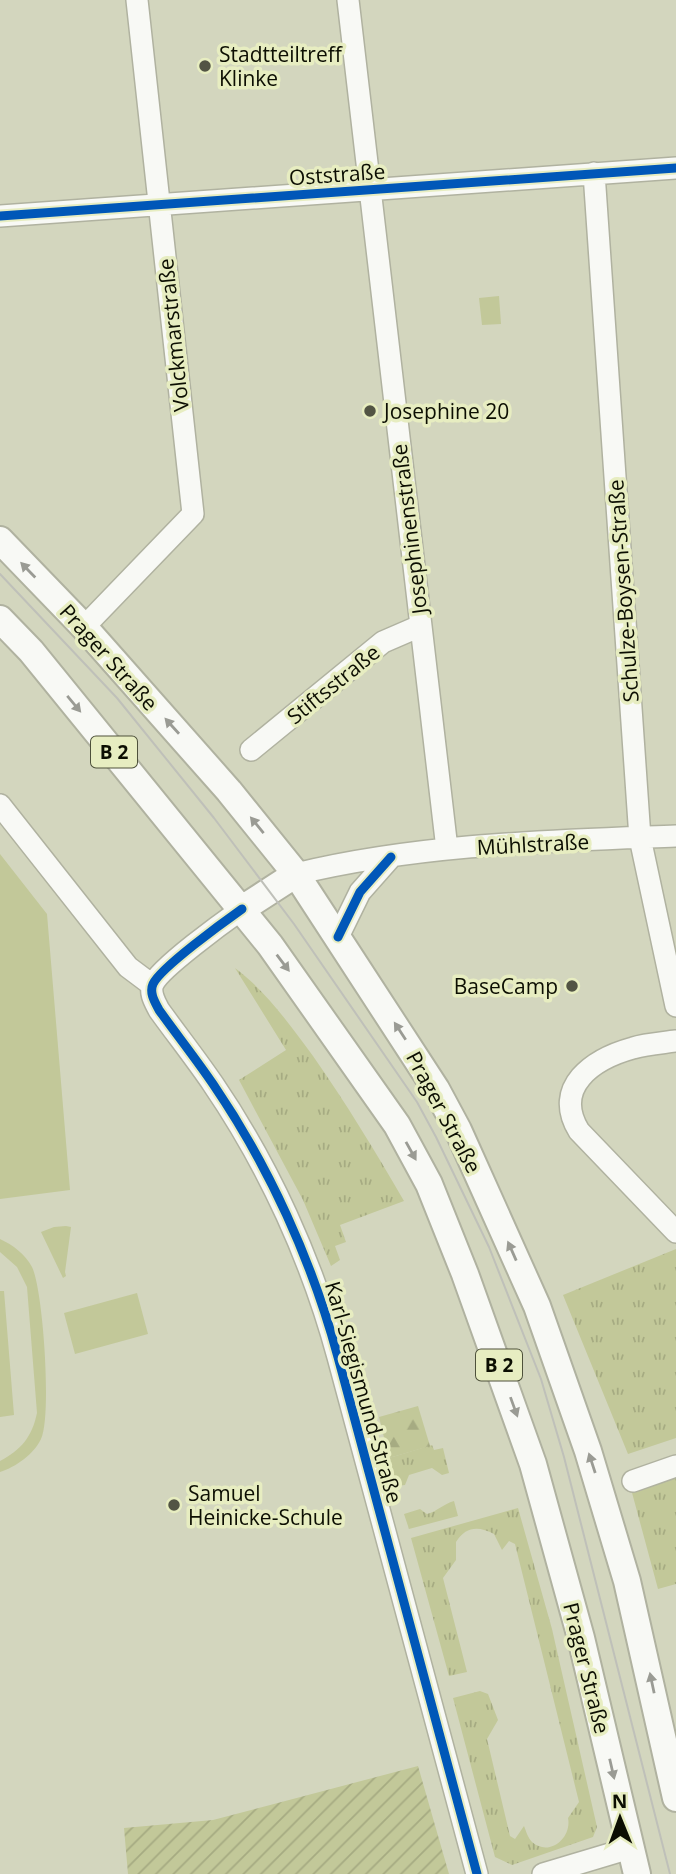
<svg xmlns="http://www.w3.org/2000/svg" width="676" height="1874" font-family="'Open Sans',sans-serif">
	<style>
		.grass { fill: url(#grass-tufts) }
		.forest { fill: url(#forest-firs) }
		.park { fill: #c2c899 }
		.garden { fill: url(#garden-furrows) }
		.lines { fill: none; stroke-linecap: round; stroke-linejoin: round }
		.minor-casing { stroke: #b0b2a0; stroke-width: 24 }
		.major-casing { stroke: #b0b2a0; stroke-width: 30 }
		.minor { stroke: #f8f9f5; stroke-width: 21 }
		.major { stroke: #f8f9f5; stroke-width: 26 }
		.tram { stroke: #bfc0b9; stroke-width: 2 }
		.cycleway-casing { stroke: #e7edc1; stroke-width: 13 }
		.cycleway { stroke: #0057b8; stroke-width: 9 }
		.oneway { fill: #9a9b94 }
		.poi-dot { fill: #525444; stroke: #e7edc1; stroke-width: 2.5 }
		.labels { text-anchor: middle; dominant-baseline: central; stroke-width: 7; stroke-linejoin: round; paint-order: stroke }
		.shield { fill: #e7edc1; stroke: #4e513b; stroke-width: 2 }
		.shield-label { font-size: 19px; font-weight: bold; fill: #0c0e02 }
		.poi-label { font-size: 21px; fill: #0c0e02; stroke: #e7edc1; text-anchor: start }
		.street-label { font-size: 21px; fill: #0c0e02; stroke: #e7edc1 }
	</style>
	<defs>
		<pattern id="grass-tufts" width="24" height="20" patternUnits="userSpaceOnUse" patternTransform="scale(1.75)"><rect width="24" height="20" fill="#c2c899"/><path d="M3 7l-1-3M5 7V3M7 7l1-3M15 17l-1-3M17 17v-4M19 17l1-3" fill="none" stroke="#a6ab82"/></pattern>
		<pattern id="forest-firs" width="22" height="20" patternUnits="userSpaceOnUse" patternTransform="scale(1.75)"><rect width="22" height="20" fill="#c2c899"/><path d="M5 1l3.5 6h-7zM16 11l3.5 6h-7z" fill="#a6ab82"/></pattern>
		<pattern id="garden-furrows" width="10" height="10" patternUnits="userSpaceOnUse" patternTransform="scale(1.75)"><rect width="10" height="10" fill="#c2c899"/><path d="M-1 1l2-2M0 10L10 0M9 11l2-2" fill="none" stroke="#a6ab82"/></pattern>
	</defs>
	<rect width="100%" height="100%" fill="#d3d6be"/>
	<path class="grass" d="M235 968C266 991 290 1025 313 1056 346 1103 375 1151 404 1201L340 1225 346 1242 335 1246 340 1260 331 1266 303 1200 239 1080 286 1050Z
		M676 1249V1438L628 1454 563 1295Z
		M432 1445 434 1450 443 1448 449 1473 442 1475 432 1468 409 1475 405 1485 397 1486 389 1458Z
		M676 1474V1584L658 1589 631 1489Z
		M454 1501 458 1516 409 1529 404 1514 420 1509 427 1514C438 1511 443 1504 454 1501Z
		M518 1508 552 1629 597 1827 593 1837 512 1865 495 1857 453 1698 480 1691 488 1694 498 1720 487 1739 510 1836 515 1839 524 1826C526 1831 528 1838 532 1842 549 1857 572 1838 568 1818L579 1802 515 1544 509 1541 502 1550 494 1534C479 1526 466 1526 456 1542V1560L443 1578 467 1672 449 1676 411 1538Z"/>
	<path class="forest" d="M418 1406 430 1446 389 1458 379 1417Z"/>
	<path class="park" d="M499 296 501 324 482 325 479 298Z
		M0 854 47 914 70 1190 0 1199Z
		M66 1226 71 1227 65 1272 66 1276 63 1278 41 1232 54 1227Z
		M0 1239C13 1245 25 1254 32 1267 43 1289 52 1416 41 1439 34 1454 16 1467 0 1472V1461C21 1450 32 1437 37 1413L27 1287 17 1267 0 1252Z
		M0 1291H4L14 1415 0 1417Z
		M137 1293 148 1334 75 1354 64 1313Z"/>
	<path class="garden" d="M418 1766 449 1874H128L124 1828 213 1820Z"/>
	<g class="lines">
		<defs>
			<path id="minor" d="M348 0 447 849
				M594 173 640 838 676 1006
				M0 216 676 168
				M84 627 193 514 137 0
				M251 750 383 642 420 626
				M0 805 128 967 152 985
				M296 874C419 844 550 841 676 836
				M242 909C225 921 160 968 153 984 149 993 155 1002 159 1010 177 1035 196 1059 213 1084 269 1166 312 1261 338 1357L477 1874
				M338 937 360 892 391 857
				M676 1041C662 1043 646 1044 633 1048 593 1059 552 1087 579 1131L676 1232
				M633 1481 676 1466
				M543 1874 630 1848"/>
			<path id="major" d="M0 540 84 627 229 791 296 874 436 1089 458 1130 537 1306 588 1451 627 1581 676 1798
				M0 619 31 651 270 945 397 1125 429 1184 465 1274 533 1464 581 1638 637 1874
				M242 909 296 874"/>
		</defs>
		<use href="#minor" class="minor-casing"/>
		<use href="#major" class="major-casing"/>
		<use href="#minor" class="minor"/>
		<use href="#major" class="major"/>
		<path class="tram" d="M0 574 117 698 214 818 294 924 417 1102 436 1137 489 1247 541 1379 564 1457 670 1874"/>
		<defs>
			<path id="cycleway" d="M0 216 676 168
				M242 909C225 921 160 968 153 984 149 993 155 1002 159 1010 177 1035 196 1059 213 1084 269 1166 312 1261 338 1357L477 1874
				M338 937 360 892 391 857"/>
		</defs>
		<use href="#cycleway" class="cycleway-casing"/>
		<use href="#cycleway" class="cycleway"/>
	</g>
	<defs><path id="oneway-solid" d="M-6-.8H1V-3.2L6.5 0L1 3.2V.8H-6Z" transform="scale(1.75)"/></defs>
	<g class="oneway">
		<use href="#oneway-solid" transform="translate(28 570) rotate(-134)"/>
		<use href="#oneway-solid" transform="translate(74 704) rotate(50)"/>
		<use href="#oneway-solid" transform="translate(172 726) rotate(-132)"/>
		<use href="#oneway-solid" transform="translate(257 825) rotate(-129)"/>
		<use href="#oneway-solid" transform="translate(283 963) rotate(53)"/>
		<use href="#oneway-solid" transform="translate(400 1031) rotate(-123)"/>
		<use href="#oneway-solid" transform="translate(411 1151) rotate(61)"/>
		<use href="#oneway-solid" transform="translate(512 1251) rotate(-114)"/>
		<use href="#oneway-solid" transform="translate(514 1407) rotate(70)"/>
		<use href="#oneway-solid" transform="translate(592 1463) rotate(-108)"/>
		<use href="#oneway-solid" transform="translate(652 1683) rotate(-102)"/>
		<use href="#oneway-solid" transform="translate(612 1769) rotate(77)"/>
	</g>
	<g class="poi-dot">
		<circle cx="205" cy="66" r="7"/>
		<circle cx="370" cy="411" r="7"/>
		<circle cx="572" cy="986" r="7"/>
		<circle cx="174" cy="1505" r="7"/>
	</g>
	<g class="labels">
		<g class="shield">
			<rect x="91" y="736.5" width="46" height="31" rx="5"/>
			<rect x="476" y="1349.5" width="46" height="31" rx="5"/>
		</g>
		<g class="shield-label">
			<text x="114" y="752">B 2</text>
			<text x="499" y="1365">B 2</text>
		</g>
		<g class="poi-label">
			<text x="219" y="54">Stadtteiltreff<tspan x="219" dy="24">Klinke</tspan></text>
			<text x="384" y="411">Josephine 20</text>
			<text x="558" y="986" text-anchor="end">BaseCamp</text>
			<text x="188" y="1493">Samuel<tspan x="188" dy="24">Heinicke-Schule</tspan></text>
		</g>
		<g class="street-label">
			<text transform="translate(337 174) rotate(-4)">Oststraße</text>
			<text transform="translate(173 335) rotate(-96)">Volckmarstraße</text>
			<text transform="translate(409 529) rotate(-97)">Josephinenstraße</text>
			<text transform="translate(623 591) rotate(-94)">Schulze-Boysen-Straße</text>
			<text transform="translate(109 657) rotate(48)">Prager Straße</text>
			<text transform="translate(333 684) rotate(-39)">Stiftsstraße</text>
			<text transform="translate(533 844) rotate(-3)">Mühlstraße</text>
			<text transform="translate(444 1112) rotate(62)">Prager Straße</text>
			<text transform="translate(364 1392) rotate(74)">Karl-Siegismund-Straße</text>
			<text transform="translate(587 1668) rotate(76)">Prager Straße</text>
		</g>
	</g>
	<g transform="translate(620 1818) rotate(359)" stroke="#e7edc1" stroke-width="5" paint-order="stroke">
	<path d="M0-5L12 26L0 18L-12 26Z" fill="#0c0e02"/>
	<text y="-10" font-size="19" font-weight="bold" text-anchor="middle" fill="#0c0e02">N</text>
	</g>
</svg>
